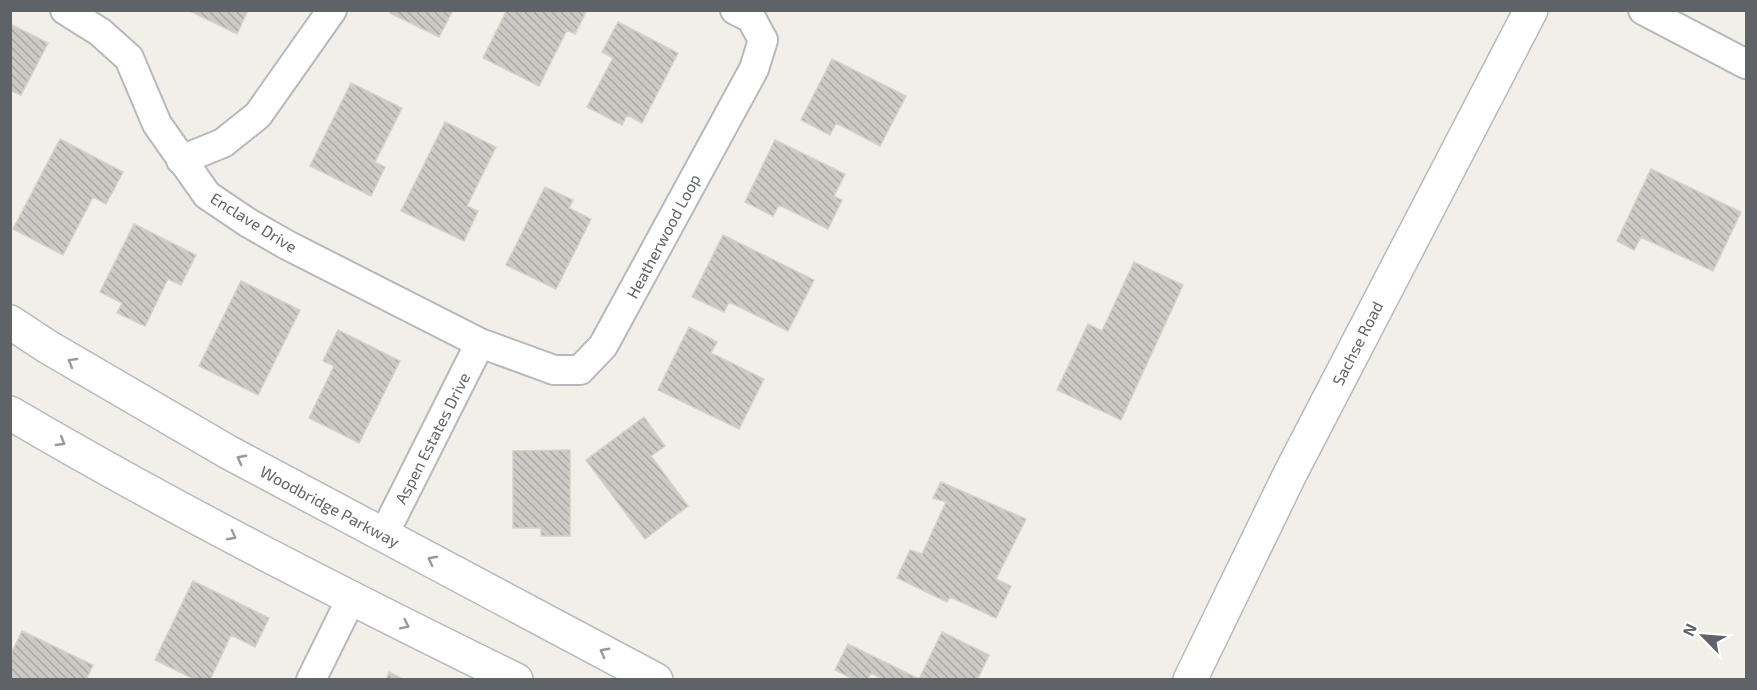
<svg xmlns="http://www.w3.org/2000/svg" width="1757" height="690" font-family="'Exo 2',sans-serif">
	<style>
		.building { fill: url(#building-back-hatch); stroke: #d6d1c6; stroke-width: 1.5 }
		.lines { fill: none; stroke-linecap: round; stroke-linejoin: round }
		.street-casing { stroke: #b5b8bc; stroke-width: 32 }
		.secondary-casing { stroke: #b6babf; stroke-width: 36 }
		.street { stroke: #fff; stroke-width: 28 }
		.secondary { stroke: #fff; stroke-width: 33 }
		.oneway { stroke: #979a9d }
		.labels { text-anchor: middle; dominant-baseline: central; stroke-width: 5; stroke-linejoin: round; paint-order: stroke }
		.street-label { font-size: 16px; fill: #5f6368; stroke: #fff }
	</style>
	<defs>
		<pattern id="building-back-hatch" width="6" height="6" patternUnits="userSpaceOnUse" patternTransform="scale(1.5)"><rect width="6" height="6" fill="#cccac5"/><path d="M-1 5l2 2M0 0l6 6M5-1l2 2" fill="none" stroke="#a9a8a4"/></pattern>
	</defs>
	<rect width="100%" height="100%" fill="#f1efe8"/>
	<path class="building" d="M188 10H248L237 34Z
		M391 10H453L439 37 390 13Z
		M507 10H587L575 34 567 30 539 86 483 58Z
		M618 22 678 53 642 123 627 115 622 125 587 107 613 58 602 52Z
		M10 24 48 43 21 95 10 90Z
		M832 59 906 96 880 146 836 123 830 135 801 120Z
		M351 83 402 108 375 162 385 167 371 196 310 166Z
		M445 122 496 147 467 206 478 211 464 241 401 211Z
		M60 139 123 172 106 204 93 197 63 255 13 229Z
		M775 140 845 174 834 196 842 200 828 229 779 205 773 216 745 202Z
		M1651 169 1741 212 1713 271 1641 237 1634 250 1617 241Z
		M545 187 573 200 569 208 591 219 556 289 506 265Z
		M134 224 196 255 181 285 168 279 145 326 117 313 122 303 100 292Z
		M723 235 814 280 788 331 729 302 724 312 692 297Z
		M1134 262 1183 285 1121 420 1057 390 1088 324 1102 331Z
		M241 281 300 310 258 395 199 366Z
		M689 327 717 342 711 353 764 379 739 429 658 390Z
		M338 330 400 361 359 443 309 418 334 366 323 361Z
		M644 417 665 446 651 456 688 506 645 539 586 460Z
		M570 450V536H541V528H513V451Z
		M941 482 1026 519 996 579 1011 586 996 618 950 597 947 602 897 578 910 550 922 554 946 502 933 498Z
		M193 581 269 618 255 647 231 635 210 680H196L155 660Z
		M22 631 93 665 86 680H10V656Z
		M942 632 989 655 977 680H885L871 673 867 680H855L835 670 848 644 919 679Z
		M389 672 404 680H386Z"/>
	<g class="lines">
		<defs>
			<path id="street" d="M65 10 100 32 129 58 157 124 207 195 247 222 287 245 480 343 554 370H580L603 346 754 69 763 40 751 18 735 10
				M1643 10 1746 64
				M181 160 223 143 258 115 332 10
				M384 534 480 343
				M311 680 351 599"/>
			<path id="secondary" d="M10 322 48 347 228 452 656 680
				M10 413C175 510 345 596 516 680
				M1190 680 1290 474 1531 10"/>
		</defs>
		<use href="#street" class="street-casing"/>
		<use href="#secondary" class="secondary-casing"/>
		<use href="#street" class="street"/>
		<use href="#secondary" class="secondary"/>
	</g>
	<defs><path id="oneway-chevron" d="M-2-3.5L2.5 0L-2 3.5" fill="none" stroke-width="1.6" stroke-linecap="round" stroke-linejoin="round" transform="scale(1.5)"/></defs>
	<g class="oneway">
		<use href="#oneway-chevron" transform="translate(72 362) rotate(-150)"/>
		<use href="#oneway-chevron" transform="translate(61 442) rotate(31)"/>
		<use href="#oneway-chevron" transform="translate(241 459) rotate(-152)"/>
		<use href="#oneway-chevron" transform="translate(232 536) rotate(28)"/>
		<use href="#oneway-chevron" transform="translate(432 560) rotate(-152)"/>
		<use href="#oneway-chevron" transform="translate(405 625) rotate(26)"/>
		<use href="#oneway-chevron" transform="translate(604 652) rotate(-152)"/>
	</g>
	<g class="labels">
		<g class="street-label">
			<text transform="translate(254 222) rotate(32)">Enclave Drive</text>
			<text transform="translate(663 236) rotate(-62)">Heatherwood Loop</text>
			<text transform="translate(1357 343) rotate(-63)">Sachse Road</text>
			<text transform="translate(432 438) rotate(-63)">Aspen Estates Drive</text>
			<text transform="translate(330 506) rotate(28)">Woodbridge Parkway</text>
		</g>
	</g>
	<rect width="1757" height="690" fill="none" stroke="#5f6368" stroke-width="24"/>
	<g transform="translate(1703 636) rotate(295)" stroke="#ffffff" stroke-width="4.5" paint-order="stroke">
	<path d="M0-4.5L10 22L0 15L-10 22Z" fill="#5f6368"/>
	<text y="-9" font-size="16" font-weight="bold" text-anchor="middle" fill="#5f6368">N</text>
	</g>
</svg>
